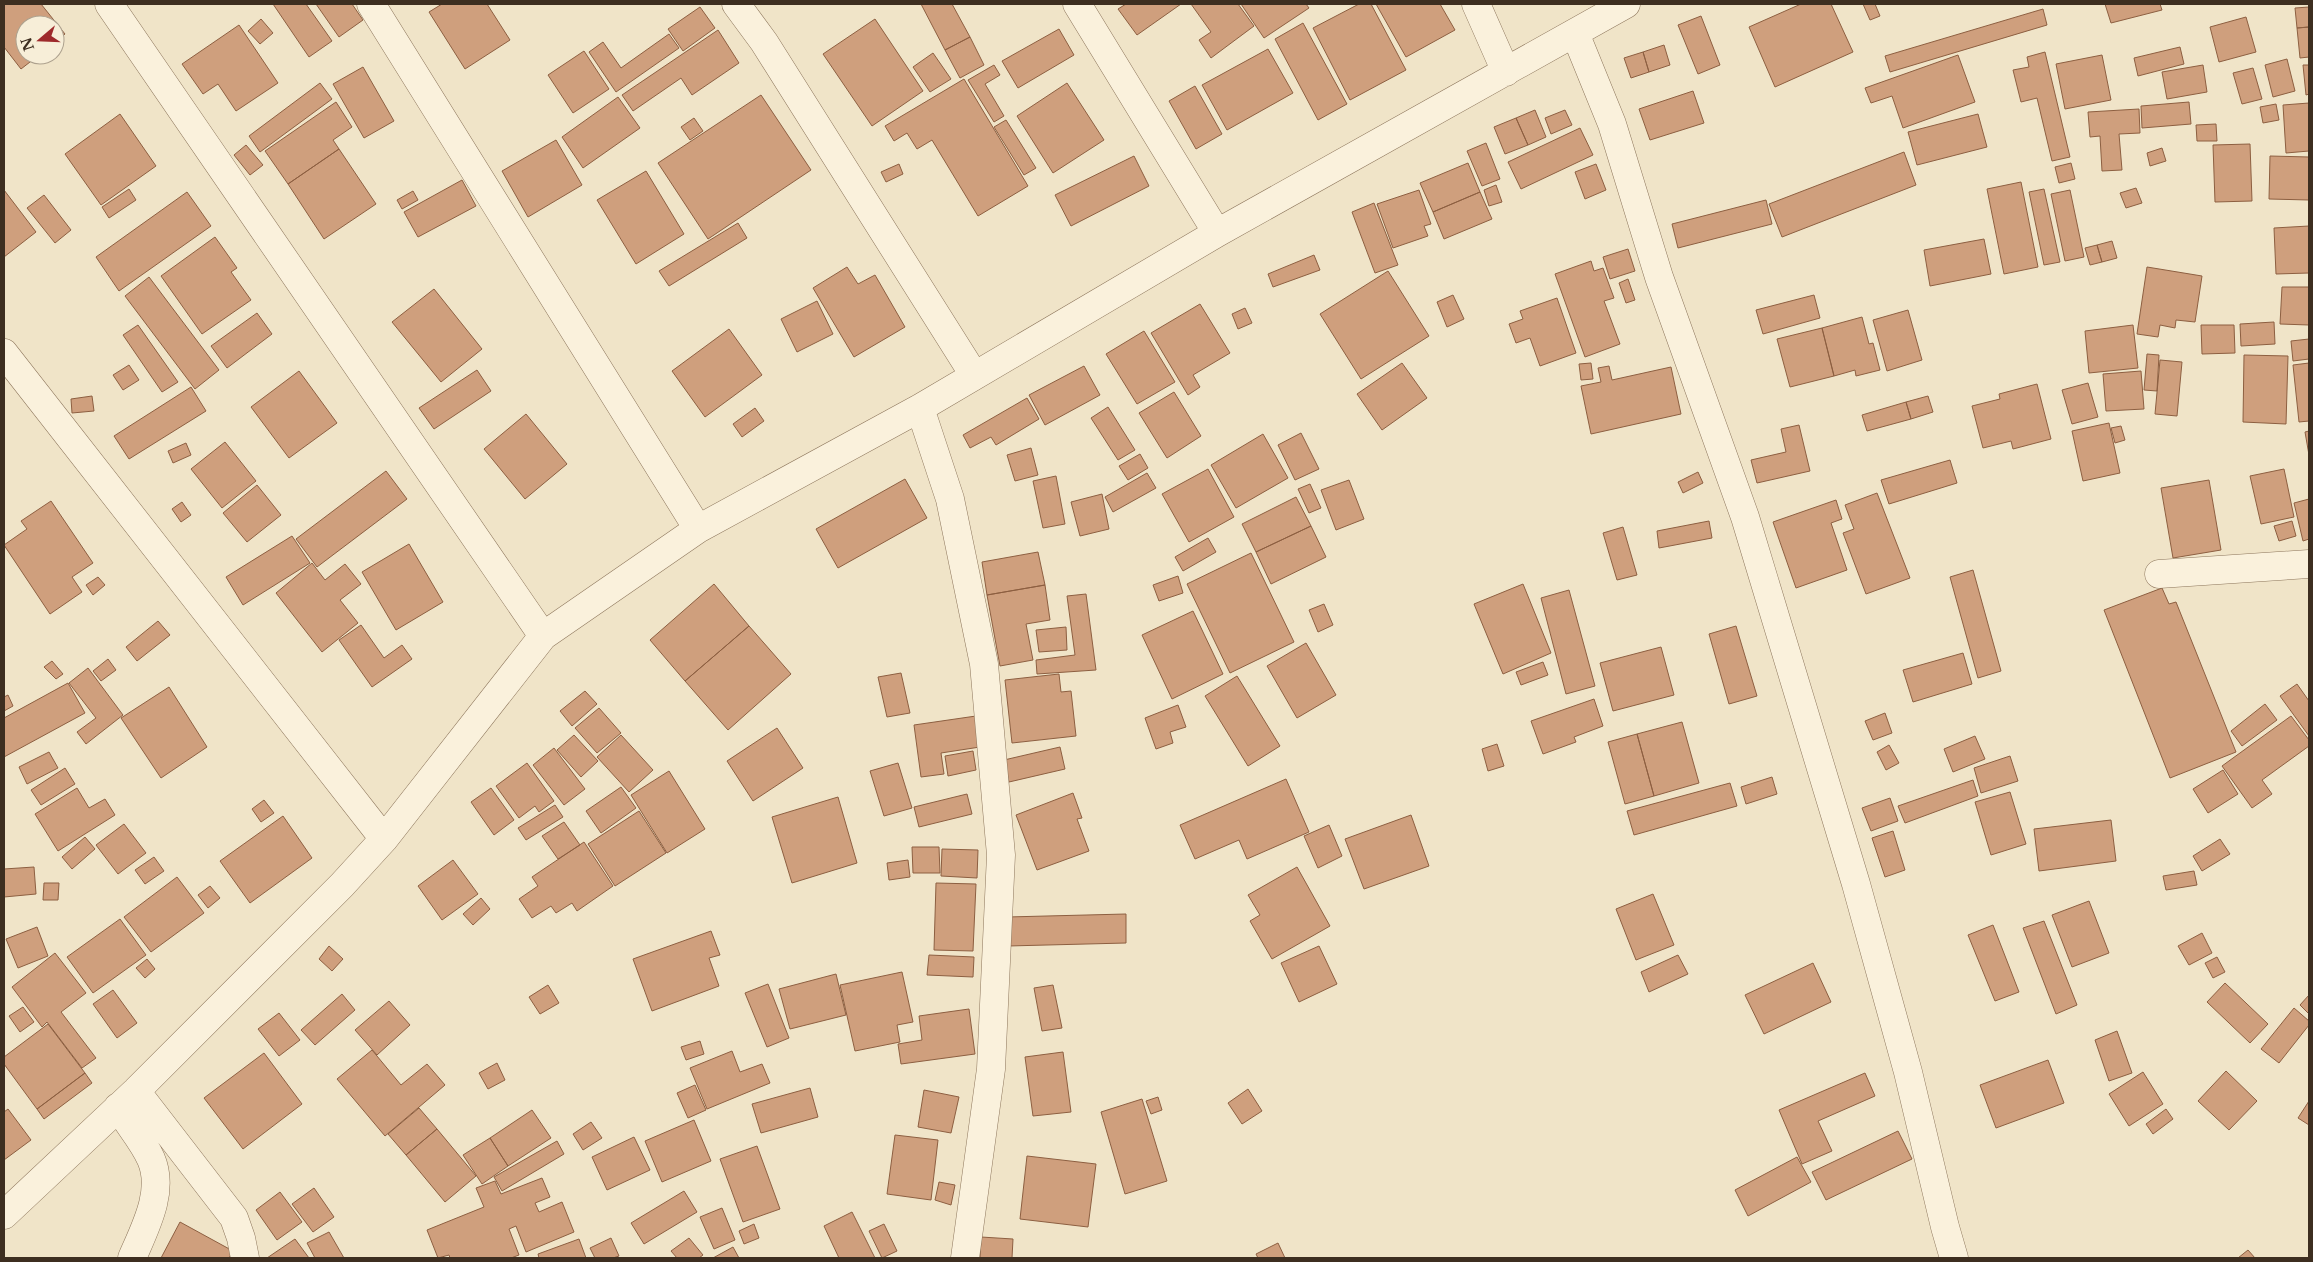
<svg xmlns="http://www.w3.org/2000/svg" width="2313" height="1262" font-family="'Libre Baskerville',serif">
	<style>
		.building { fill: #cf9f7d; stroke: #8d5f41 }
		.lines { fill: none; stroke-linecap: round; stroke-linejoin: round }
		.minor-casing { stroke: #8d765c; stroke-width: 29 }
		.minor { stroke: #faf1dc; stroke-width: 28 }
	</style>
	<rect width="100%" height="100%" fill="#f0e4c8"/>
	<path class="building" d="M4 4H41L65 34 55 42V25H25V55H39L21 69 4 47Z
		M273 4H306L332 41 309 57Z
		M316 4H352L363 20 339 37Z
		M442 4H487L510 40 465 69 429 12Z
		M921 4H952L970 37 945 50Z
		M1126 4H1181L1137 35 1118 9Z
		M1191 4H1238L1254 26 1211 58 1199 40 1211 32Z
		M1241 4H1306L1309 8 1264 38Z
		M1359 4H1371L1406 70 1350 100 1313 28Z
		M1376 4H1440L1455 30 1406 57Z
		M1801 4H1831L1853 52 1775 87 1749 27Z
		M1863 4H1875L1880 16 1870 20Z
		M2105 4H2160L2162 10 2111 23Z
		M700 7 715 28 683 51 668 29Z
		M2309 7V27L2297 28 2295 8Z
		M2043 9 2047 25 1890 72 1885 56Z
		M1701 16 1720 65 1698 74 1678 25Z
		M2246 17 2256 52 2219 62 2210 27Z
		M261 19 273 33 260 44 248 31Z
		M875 19 923 91 872 126 823 54Z
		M1303 23 1347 104 1318 120 1275 39Z
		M239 25 278 83 236 111 218 84 203 94 182 64Z
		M2309 27V57L2300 58 2297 28Z
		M1059 29 1074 55 1018 88 1002 61Z
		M718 30 739 63 692 95 681 78 633 111 622 95Z
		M669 34 679 48 616 92 589 52 603 42 621 68Z
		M970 37 984 65 960 78 945 50Z
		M1664 45 1670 65 1649 72 1643 52Z
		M2180 47 2184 64 2138 76 2134 58Z
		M1268 49 1293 93 1227 130 1202 85Z
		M584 51 609 89 573 113 548 75Z
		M1643 52 1649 72 1631 78 1624 58Z
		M2045 52 2070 157 2052 161 2037 98 2021 102 2013 70 2029 67 2027 57Z
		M933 53 951 79 930 92 913 67Z
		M1958 55 1975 102 1903 128 1892 96 1871 103 1865 88Z
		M2102 55 2111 100 2065 109 2056 64Z
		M2287 59 2295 91 2273 97 2265 65Z
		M994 65 1000 75 985 84 1004 116 994 122 968 80Z
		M2203 65 2207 92 2167 99 2162 72Z
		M2303 65H2309V94L2306 95Z
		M363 67 394 121 364 138 333 84Z
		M2253 68 2262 99 2242 104 2233 73Z
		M964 79 1028 186 978 216 932 140 917 149 907 133 894 141 885 126Z
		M320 83 332 99 260 152 249 136Z
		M1067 83 1104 140 1053 173 1017 116Z
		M1195 86 1222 134 1196 149 1169 101Z
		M1693 91 1704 123 1650 140 1639 109Z
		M761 95 811 170 708 239 658 163Z
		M618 97 640 128 583 168 562 137Z
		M336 102 352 127 333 140 339 149 288 184 265 151Z
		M2189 102 2191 124 2142 128 2141 106Z
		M2309 103V151L2286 153 2283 105Z
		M2276 104 2279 120 2263 123 2260 107Z
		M2139 109 2140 133 2119 134 2122 170 2102 171 2100 136 2090 137 2088 112Z
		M1535 110 1546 137 1528 145 1516 118Z
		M1565 110 1572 125 1551 134 1545 118Z
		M120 114 156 166 101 205 65 154Z
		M1978 114 1987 147 1917 165 1908 132Z
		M694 118 703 131 690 140 681 127Z
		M1516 118 1528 145 1505 154 1494 127Z
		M1006 120 1036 168 1024 175 994 127Z
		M2216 124 2217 141H2197L2196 125Z
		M1580 128 1593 155 1521 189 1508 162Z
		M556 140 582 185 528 217 502 171Z
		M1486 143 1500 179 1482 186 1467 151Z
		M2250 144 2252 201 2215 202 2213 145Z
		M246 145 263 165 250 175 234 155Z
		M2162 148 2166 161 2150 166 2147 153Z
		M339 149 376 204 324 239 288 184Z
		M1904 152 1916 185 1782 237 1769 204Z
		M1134 156 1149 186 1071 226 1055 195Z
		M2270 156 2309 157V200L2269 199Z
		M1468 163 1480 192 1433 212 1420 183Z
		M2071 163 2075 179 2059 183 2055 167Z
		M899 164 903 174 886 182 881 172Z
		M1596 164 1606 190 1585 199 1575 172Z
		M646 171 684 234 636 264 597 200Z
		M462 180 476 206 418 237 404 212Z
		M2021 182 2038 267 2004 274 1987 189Z
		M1496 185 1502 202 1489 206 1484 190Z
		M2136 188 2142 203 2126 208 2120 193Z
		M129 189 136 200 109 218 102 207Z
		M2044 189 2060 262 2044 265 2029 192Z
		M4 190 36 232 4 257Z
		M1419 190 1431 224 1424 226 1428 236 1393 248 1377 204Z
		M2070 190 2084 257 2065 261 2051 194Z
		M413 191 418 200 402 209 397 200Z
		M187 192 211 226 119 291 96 257Z
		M1480 192 1492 219 1444 239 1433 212Z
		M44 195 71 230 55 243 27 208Z
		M1766 200 1772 224 1678 248 1672 224Z
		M1374 203 1398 265 1375 273 1352 212Z
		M738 223 747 238 669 286 659 271Z
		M2309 226V273L2276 274 2274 228Z
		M215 237 237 268 231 272 251 300 202 334 161 276Z
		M1984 239 1991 274 1930 286 1924 250Z
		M2112 241 2117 258 2102 262 2097 245Z
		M2097 245 2102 262 2090 265 2085 248Z
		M1628 249 1635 271 1610 279 1603 257Z
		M1314 255 1320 270 1273 287 1268 274Z
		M1591 261 1594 271 1603 268 1614 298 1604 301 1620 344 1585 357 1555 274Z
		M847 267 858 284 875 275 905 327 854 357 813 288Z
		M2147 267 2202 276 2195 322 2176 320 2175 328 2160 325 2158 337 2137 334Z
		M1388 271 1429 336 1361 379 1320 314Z
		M149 277 219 370 195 389 125 296Z
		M1628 279 1635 300 1626 303 1619 283Z
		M2282 287H2309V325L2280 324Z
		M434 289 482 349 441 382 392 322Z
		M1453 295 1464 319 1447 327 1437 302Z
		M1814 295 1820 318 1763 334 1756 310Z
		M1557 298 1576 353 1540 366 1530 338 1516 343 1509 324 1523 319 1520 311Z
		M817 301 833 334 797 352 781 319Z
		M1200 304 1230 353 1193 375 1200 387 1188 395 1151 333Z
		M1245 308 1252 323 1238 329 1232 314Z
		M1908 310 1922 360 1887 371 1873 320Z
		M257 313 272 334 227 368 211 346Z
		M1862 317 1869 344 1873 343 1880 370 1856 376 1855 370 1834 376 1822 328Z
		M2274 322 2275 344 2241 346 2240 324Z
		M138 325 178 382 162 392 123 335Z
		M2133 325 2138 368 2089 373 2085 331Z
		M2201 325H2234L2235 353 2202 354Z
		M1822 328 1834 376 1790 387 1777 339Z
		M729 329 762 375 705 417 672 371Z
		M1144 331 1175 382 1137 404 1106 354Z
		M2309 339V359L2293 361 2291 341Z
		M2147 354 2159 355 2157 391 2144 390Z
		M2244 355 2288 356 2286 424 2243 422Z
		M2160 360 2182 362 2177 416 2155 414Z
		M1402 363 1427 398 1382 430 1357 394Z
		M1591 363 1593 379 1581 380 1579 364Z
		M2309 363V421L2299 422 2293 365Z
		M129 365 139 380 123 390 113 375Z
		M1084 366 1100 395 1045 425 1029 395Z
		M1609 366 1612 380 1671 367 1681 414 1591 434 1581 386 1601 382 1598 368Z
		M477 370 491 391 434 429 419 408Z
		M299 371 337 423 289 458 251 407Z
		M2141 371 2144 409 2106 411 2103 374Z
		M2088 383 2098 417 2072 424 2062 390Z
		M2037 384 2051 439 2013 449 2011 441 1983 448 1972 406 2000 399 1999 394Z
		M191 387 206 411 129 459 114 436Z
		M1174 392 1201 436 1167 458 1139 413Z
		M92 396 94 411 72 413 71 399Z
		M1928 396 1933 412 1911 419 1906 402Z
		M1027 398 1039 419 996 445 991 437 970 448 963 435Z
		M1906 402 1911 419 1867 431 1862 415Z
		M1108 407 1135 450 1118 460 1091 418Z
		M755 408 764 421 742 437 733 424Z
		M526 414 567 464 525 499 484 449Z
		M2109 423 2120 473 2083 481 2072 431Z
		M1799 425 1810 471 1757 483 1751 460 1786 452 1781 429Z
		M2121 426 2125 440 2115 443 2111 428Z
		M2309 431V455L2305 432Z
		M1301 433 1319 469 1295 480 1278 445Z
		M1263 434 1288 478 1236 508 1211 465Z
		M225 442 256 481 222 508 191 469Z
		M186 443 191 455 173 463 168 451Z
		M1031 448 1038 475 1015 481 1007 455Z
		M1140 454 1148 468 1128 480 1119 466Z
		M1950 460 1957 483 1889 504 1881 480Z
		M1208 469 1234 517 1189 542 1162 494Z
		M2284 469 2294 517 2261 524 2250 476Z
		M386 471 407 499 317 567 296 539Z
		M1698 472 1703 483 1683 493 1678 482Z
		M1147 473 1156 488 1113 512 1105 497Z
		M1056 476 1065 524 1043 528 1033 481Z
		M905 479 927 518 838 568 816 529Z
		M1349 480 1364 519 1336 530 1321 490Z
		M2209 480 2221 550 2173 558 2161 488Z
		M1310 484 1321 508 1309 513 1298 489Z
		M257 485 281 515 247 542 223 513Z
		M1877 493 1910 578 1866 594 1843 533 1854 529 1845 505Z
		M1102 494 1109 529 1080 536 1071 502Z
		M1296 497 1311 526 1256 552 1242 524Z
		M2309 499V539L2303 541 2294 503Z
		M1836 500 1842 519 1831 523 1847 570 1796 588 1773 522Z
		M51 501 93 563 72 577 82 592 50 614 4 545 27 529 21 521Z
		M182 502 191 515 181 522 172 509Z
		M1709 521 1712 538 1659 548 1657 531Z
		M2292 521 2296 536 2279 541 2274 526Z
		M1311 526 1326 557 1271 584 1256 552Z
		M1623 527 1637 575 1617 580 1603 533Z
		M292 536 310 563 243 605 226 577Z
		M1208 538 1216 552 1183 571 1175 557Z
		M409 544 443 602 396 630 362 572Z
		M1038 552 1045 585 987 595 982 562Z
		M1251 553 1294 642 1230 673 1187 584Z
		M312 563 325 580 345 564 361 584 340 600 358 623 322 652 276 593Z
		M1973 570 2001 671 1978 678 1950 577Z
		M1178 576 1183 593 1159 601 1153 585Z
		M98 577 105 585 93 595 86 585Z
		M714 584 749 626 685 681 650 640Z
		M1523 584 1551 653 1503 674 1474 604Z
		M1045 585 1050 620 1026 624 1033 660 1000 666 987 595Z
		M2162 588 2169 604 2176 602 2236 752 2170 778 2104 610Z
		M1569 590 1595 686 1566 694 1541 598Z
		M1086 594 1096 670 1037 674 1036 660 1075 655 1067 596Z
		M1324 604 1333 625 1318 632 1309 610Z
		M1193 611 1223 674 1172 699 1142 635Z
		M158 621 170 635 137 661 126 647Z
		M361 625 384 658 402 645 412 659 372 687 339 640Z
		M749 626 791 674 728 730 685 681Z
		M1736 626 1757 696 1729 704 1709 634Z
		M1066 627 1067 650 1039 652 1036 630Z
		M1306 643 1336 695 1297 718 1267 666Z
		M1661 647 1674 695 1613 711 1600 663Z
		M1963 653 1972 684 1913 702 1903 670Z
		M108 659 116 670 101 681 93 671Z
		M52 661 63 674 56 679 44 667Z
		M1543 662 1548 675 1521 685 1516 672Z
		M88 668 123 715 86 744 77 732 96 718 69 683Z
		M901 673 910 713 887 717 878 677Z
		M1059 674 1061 692 1071 691 1076 736 1012 743 1005 680Z
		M1237 676 1280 746 1248 766 1205 696Z
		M68 683 85 713 4 757V718Z
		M2297 684 2309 701V736L2280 696Z
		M169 687 207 747 161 778 121 718Z
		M585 691 597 704 572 726 560 711Z
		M8 695 13 706 4 711V697Z
		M1594 699 1603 726 1574 737 1576 742 1543 754 1531 721Z
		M2265 704 2277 720 2242 746 2231 731Z
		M1178 705 1186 727 1170 732 1173 743 1156 749 1145 718Z
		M599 708 621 733 597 753 575 728Z
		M1885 713 1892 733 1873 740 1865 721Z
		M976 716 980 747 941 753 944 774 921 777 914 725Z
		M2291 716 2309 740V746L2262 780 2272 794 2252 808 2222 766Z
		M1682 722 1699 783 1654 796 1637 734Z
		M777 728 803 768 753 801 727 761Z
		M1637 734 1654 796 1625 804 1608 742Z
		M574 735 598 761 581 777 557 750Z
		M621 735 653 770 629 792 597 757Z
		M1975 736 1985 759 1953 772 1944 749Z
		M1497 744 1504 766 1488 771 1482 749Z
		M1889 745 1899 763 1886 770 1877 752Z
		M1060 747 1065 769 1009 782 1004 760Z
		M554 748 585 789 564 805 533 765Z
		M973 751 976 770 948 776 945 756Z
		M49 752 58 768 27 784 19 767Z
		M2010 756 2018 781 1981 793 1974 768Z
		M527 763 554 801 539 812 535 806 519 818 496 786Z
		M898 763 912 808 884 816 870 771Z
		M65 768 75 784 41 805 31 790Z
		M2223 770 2238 794 2208 813 2193 789Z
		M669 771 705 829 667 853 631 795Z
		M1772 777 1777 794 1746 804 1741 787Z
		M1286 779 1309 832 1247 859 1239 840 1195 859 1180 825Z
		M1973 780 1978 796 1905 823 1898 806Z
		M1730 783 1737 806 1634 835 1627 811Z
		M621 787 636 808 601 833 586 811Z
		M77 788 89 808 105 799 115 815 58 851 35 814Z
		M491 788 514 820 494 835 471 802Z
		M2010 792 2026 844 1991 855 1975 802Z
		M1073 793 1082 818 1077 819 1089 851 1037 870 1016 815Z
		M967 794 972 814 919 827 914 807Z
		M838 797 857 863 792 883 772 817Z
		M1890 798 1898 821 1871 831 1862 808Z
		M264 800 274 813 261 822 252 809Z
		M555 805 563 817 526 840 518 828Z
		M639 811 666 853 615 886 588 844Z
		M1411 815 1429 866 1364 889 1345 839Z
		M283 816 312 858 250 903 220 861Z
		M2111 820 2116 861 2039 871 2034 829Z
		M564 822 580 845 558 859 542 836Z
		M124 824 146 853 118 874 96 845Z
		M1329 825 1342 856 1318 868 1304 836Z
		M1893 831 1905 870 1885 877 1872 838Z
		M85 837 95 849 72 869 62 857Z
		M2220 839 2230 854 2202 871 2193 856Z
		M584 842 613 886 577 911 572 903 556 913 551 906 532 918 519 899 538 886 532 877Z
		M912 847H939L940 873H913Z
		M942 849 978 850 977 878 941 876Z
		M154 857 164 871 145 884 135 870Z
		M453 860 478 894 442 920 418 886Z
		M908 860 910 877 889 880 887 863Z
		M34 867 36 894 4 897V869Z
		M1297 867 1330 926 1272 959 1250 921 1260 915 1248 895Z
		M2194 871 2197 885 2166 890 2163 876Z
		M177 877 204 913 151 952 124 917Z
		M44 883H59L58 900H43Z
		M936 883 976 884 973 951 934 950Z
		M210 886 220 898 208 908 198 895Z
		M1653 894 1674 945 1636 960 1616 909Z
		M481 898 490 909 473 925 463 914Z
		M2089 901 2109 953 2072 967 2052 915Z
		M1126 914V943L1008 946 1007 917Z
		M120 919 146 955 93 993 67 957Z
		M2044 921 2077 1005 2056 1014 2023 928Z
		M1993 925 2019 992 1995 1001 1968 935Z
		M37 927 48 956 18 968 6 939Z
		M711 931 720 955 709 958 719 986 652 1011 633 959Z
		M2202 933 2212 953 2189 965 2178 946Z
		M329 946 343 959 332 971 319 959Z
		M1319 946 1337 984 1299 1002 1281 963Z
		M55 953 86 993 61 1012 96 1058 82 1068 47 1022 42 1027 12 987Z
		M929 955 974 957 973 977 927 975Z
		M1678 955 1688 974 1649 992 1641 972Z
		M2217 957 2225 972 2213 978 2205 963Z
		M147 959 155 969 145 978 136 968Z
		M1813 963 1831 1002 1764 1034 1745 995Z
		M902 972 913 1022 897 1025 900 1042 855 1051 840 985Z
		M836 974 846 1015 790 1029 779 989Z
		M2225 983 2268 1024 2250 1043 2207 1002Z
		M768 984 789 1038 767 1047 745 993Z
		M548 985 559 1003 540 1014 529 997Z
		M1053 985 1062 1028 1042 1031 1034 988Z
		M113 990 137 1023 117 1038 93 1004Z
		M342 994 355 1010 315 1045 301 1030Z
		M2309 995V1014L2300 1005Z
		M389 1001 410 1025 377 1055 355 1030Z
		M23 1007 34 1022 20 1032 9 1016Z
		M2294 1008 2309 1021V1025L2279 1063 2261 1049Z
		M969 1009 975 1054 901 1064 898 1044 922 1040 919 1016Z
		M279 1013 300 1040 279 1056 258 1029Z
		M48 1024 85 1073 37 1109 4 1064V1057Z
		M2117 1031 2132 1073 2109 1081 2095 1040Z
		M700 1041 704 1054 686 1060 681 1047Z
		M372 1050 401 1085 427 1064 445 1085 385 1136 337 1079Z
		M732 1051 740 1072 762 1064 770 1083 707 1109 690 1068Z
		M1063 1052 1071 1112 1033 1116 1025 1057Z
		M264 1053 302 1104 243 1149 204 1098Z
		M2048 1060 2064 1103 1996 1128 1980 1085Z
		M497 1063 505 1080 488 1089 479 1073Z
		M2226 1071 2257 1101 2229 1130 2198 1101Z
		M2143 1072 2163 1104 2129 1126 2109 1094Z
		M85 1073 92 1083 44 1119 37 1109Z
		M1865 1073 1875 1096 1818 1121 1832 1151 1802 1164 1779 1110Z
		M695 1085 706 1110 688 1118 677 1093Z
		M810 1088 818 1117 761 1133 752 1104Z
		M1248 1089 1262 1111 1242 1124 1228 1103Z
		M924 1090 959 1097 951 1133 918 1127Z
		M1158 1097 1162 1110 1151 1114 1146 1101Z
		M1142 1099 1167 1181 1125 1194 1101 1112Z
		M2309 1101V1125L2298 1118Z
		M419 1108 437 1129 406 1155 388 1134Z
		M8 1109 31 1140 4 1160V1112Z
		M2166 1109 2173 1119 2153 1134 2146 1124Z
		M532 1110 551 1138 508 1166 490 1138Z
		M694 1120 711 1161 662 1182 645 1141Z
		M591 1122 602 1138 583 1150 573 1134Z
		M437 1129 476 1176 445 1202 406 1155Z
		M1898 1131 1912 1159 1826 1200 1812 1172Z
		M895 1135 938 1140 931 1200 887 1194Z
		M634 1137 650 1170 607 1190 592 1157Z
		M490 1138 508 1166 482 1184 463 1155Z
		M557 1141 564 1154 502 1191 494 1177Z
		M757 1146 780 1209 743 1222 720 1159Z
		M1027 1156 1096 1164 1088 1227 1020 1219Z
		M1797 1157 1811 1182 1748 1216 1735 1190Z
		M542 1178 550 1197 535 1203 539 1212 562 1202 574 1232 526 1252 516 1226 509 1229 519 1255 511 1258H450L449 1255 438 1258 427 1230 484 1207 476 1188 495 1181 501 1194Z
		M939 1182 955 1185 951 1205 935 1200Z
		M314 1188 334 1217 313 1232 292 1204Z
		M684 1191 697 1212 644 1244 631 1223Z
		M280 1192 302 1222 277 1240 256 1210Z
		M722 1208 735 1240 714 1249 700 1217Z
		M852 1212 875 1258H839L824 1226Z
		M180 1222 233 1251 229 1258H161Z
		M754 1224 759 1238 744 1244 739 1231Z
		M884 1224 897 1251 882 1258 869 1231Z
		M329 1232 344 1258H315L307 1243Z
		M981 1237 1013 1239 1012 1258H980Z
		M611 1238 619 1256 613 1258H595L590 1248Z
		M689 1238 703 1255 699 1258H677L671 1251Z
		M295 1239 309 1258H267Z
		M579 1239 586 1258H539L538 1254Z
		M1278 1243 1285 1258H1258L1256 1254Z
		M733 1247 739 1258H713Z
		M2248 1250 2255 1258H2238Z"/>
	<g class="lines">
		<defs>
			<path id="minor" d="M109 4 543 636
				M371 4 698 529
				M736 4 764 42 974 375
				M1077 4 1217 233
				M1476 4 1506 72
				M1575 33 1612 124 1659 277 1745 517 1856 884 1908 1072 1945 1227 1954 1258
				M4 353 384 839
				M920 408 950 499 984 664 1001 855 991 1069 965 1258
				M2159 574 2309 564
				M136 1091 234 1218 241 1238 245 1258
				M118 1107C128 1124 143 1141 151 1159 165 1191 145 1228 132 1258
				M4 1215 136 1091 342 885 384 839 543 636 698 529 920 408 1217 233 1626 4"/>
		</defs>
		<use href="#minor" class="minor-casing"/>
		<use href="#minor" class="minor"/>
	</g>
	<rect width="2313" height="1262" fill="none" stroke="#3d2e20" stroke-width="10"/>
	<g transform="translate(40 40) rotate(251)"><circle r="24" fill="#f7eed8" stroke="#ada18e"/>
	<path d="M0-4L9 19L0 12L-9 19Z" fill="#9e2a2b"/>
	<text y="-8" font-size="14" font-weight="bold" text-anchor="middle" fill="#3d2e20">N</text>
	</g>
</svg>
